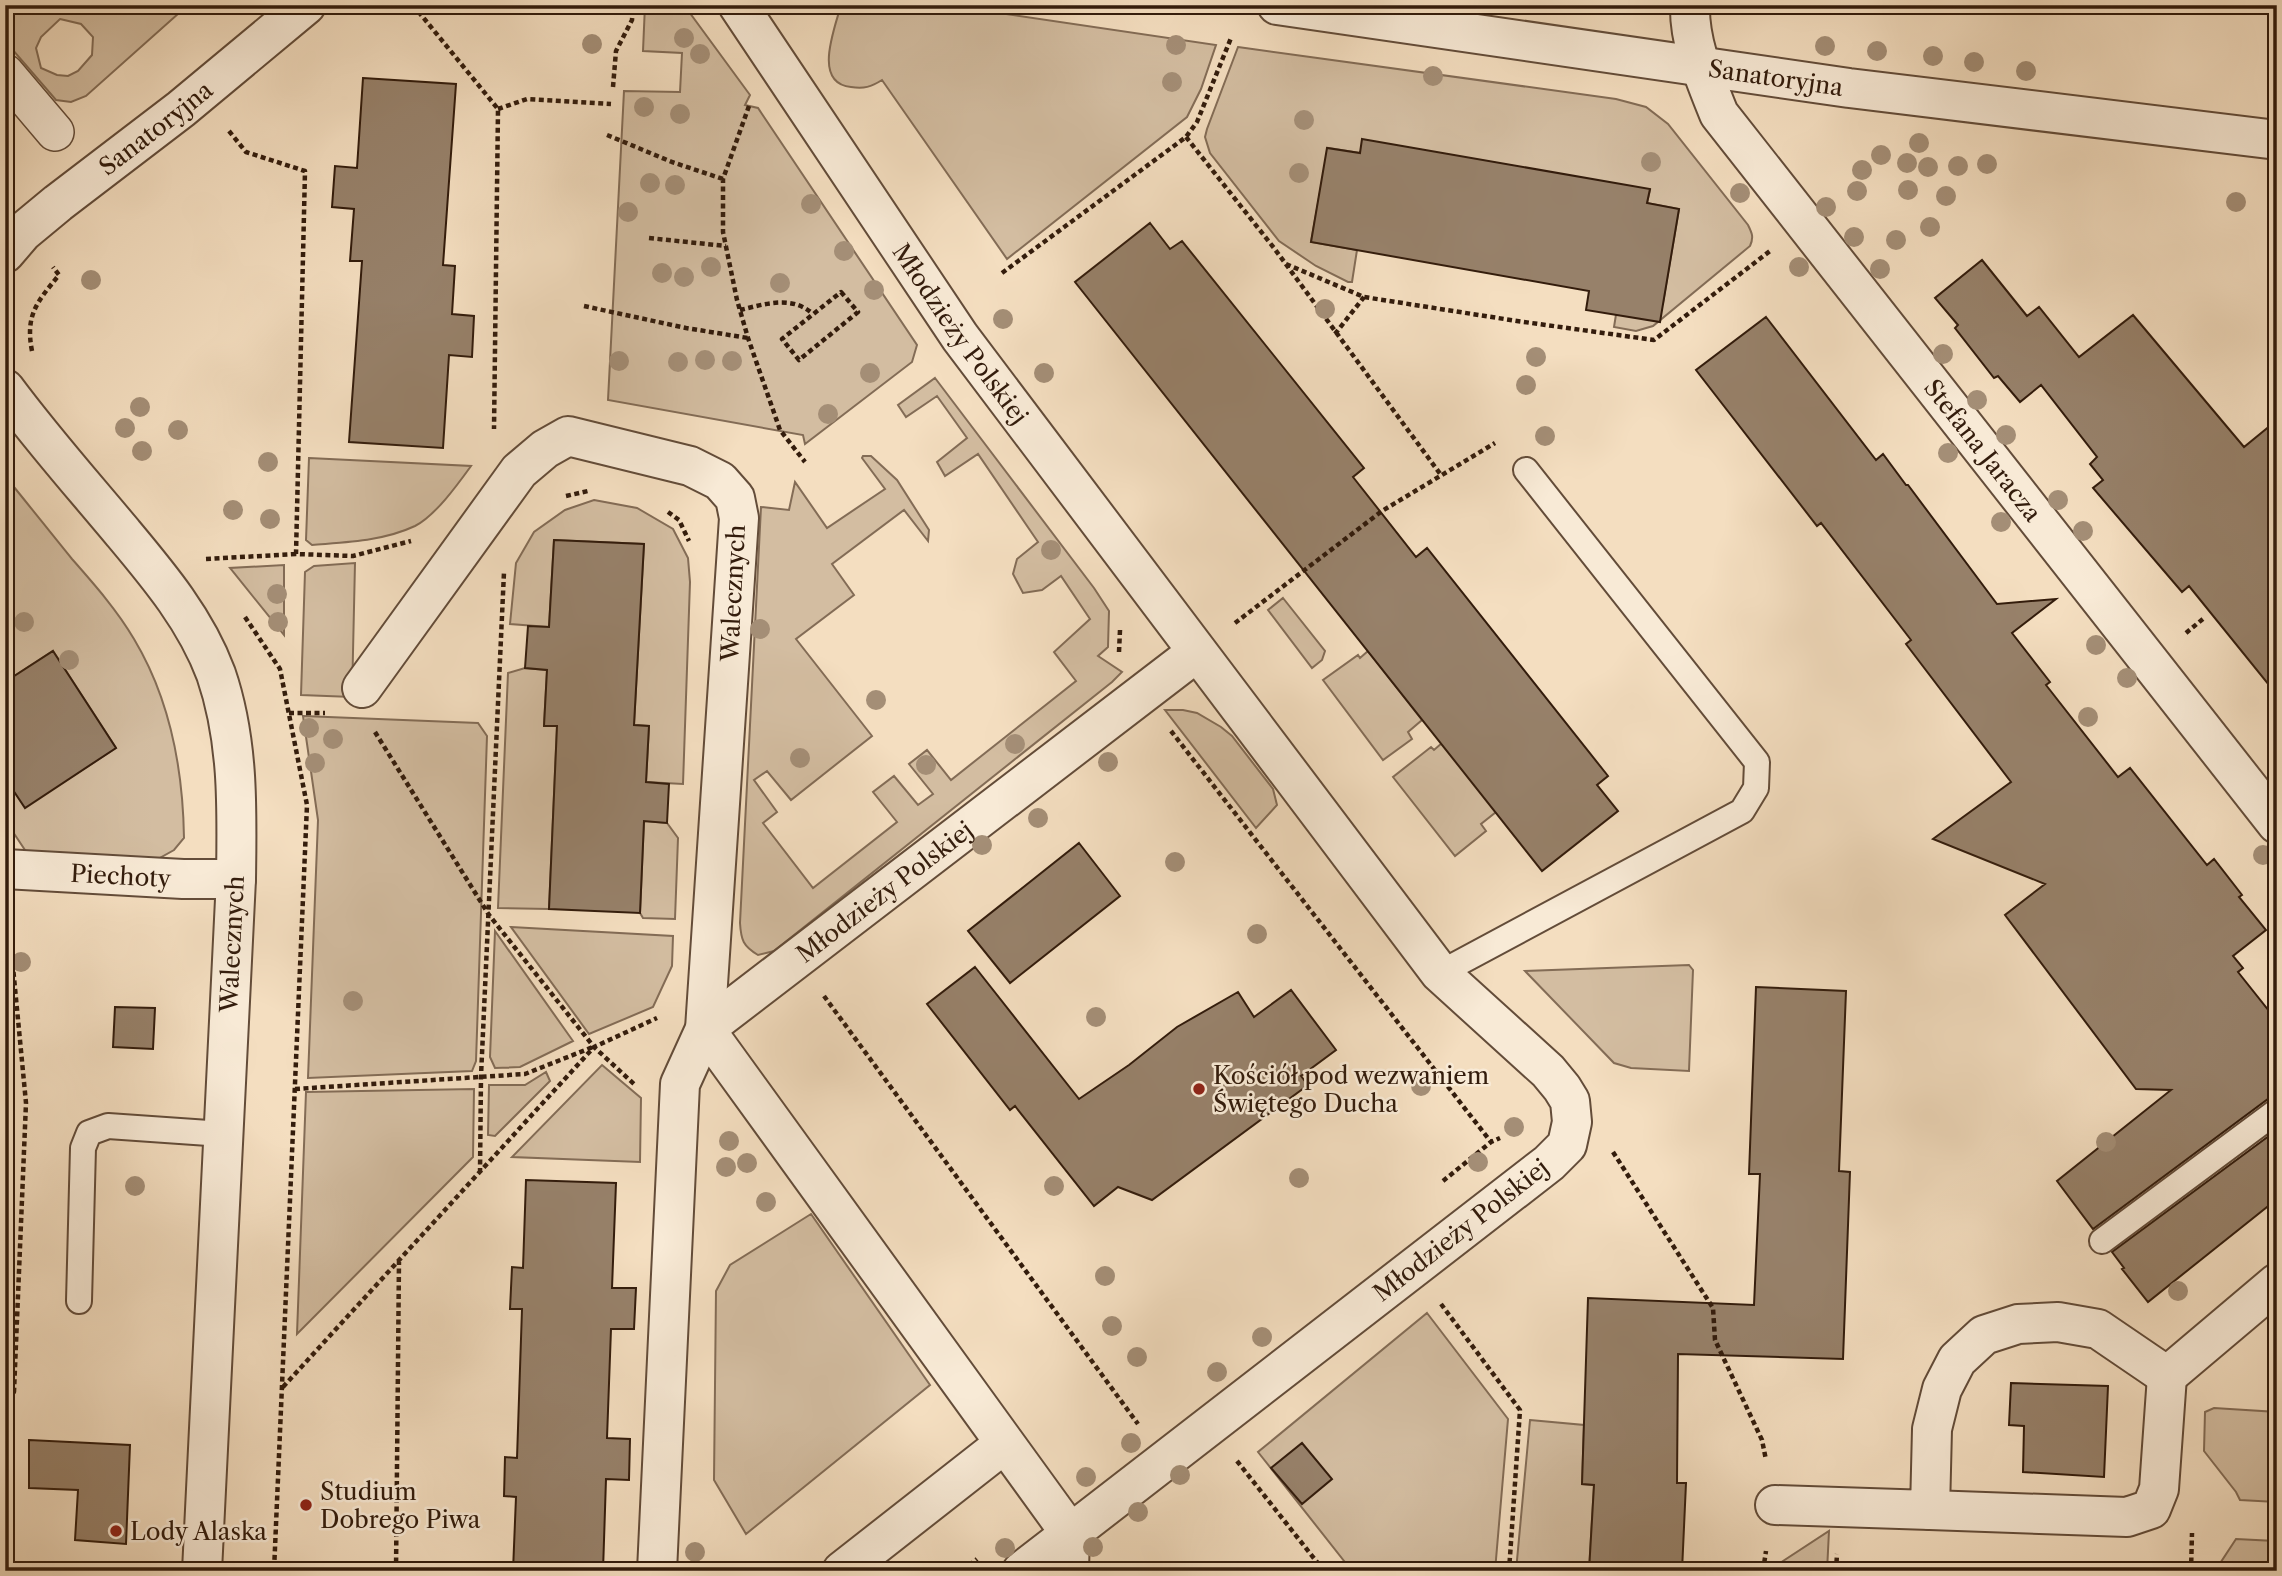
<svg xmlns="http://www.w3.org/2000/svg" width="2282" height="1576" font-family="'Libre Caslon Text',serif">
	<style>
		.green { fill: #d3bda1; stroke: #836c56; stroke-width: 2; fill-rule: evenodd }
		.building { fill: #97816a; stroke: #331c0c; stroke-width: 2 }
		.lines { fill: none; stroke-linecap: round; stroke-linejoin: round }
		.service-casing { stroke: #634c39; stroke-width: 28 }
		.pedestrian-casing { stroke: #634c39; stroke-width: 40 }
		.minor-casing { stroke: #634c39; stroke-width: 42 }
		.tertiary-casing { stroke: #634c39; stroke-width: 42 }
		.path { stroke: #331c0c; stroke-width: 4.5; stroke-dasharray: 5 3.5; stroke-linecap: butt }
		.service { stroke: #f8ead6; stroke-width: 24 }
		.pedestrian { stroke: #f8ead6; stroke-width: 37 }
		.minor { stroke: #f8ead6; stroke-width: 38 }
		.tertiary { stroke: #f8ead6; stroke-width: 38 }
		.tree { fill: #a48e76 }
		.poi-dot { fill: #8f2418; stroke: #f8ead6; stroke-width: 2.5 }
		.labels { text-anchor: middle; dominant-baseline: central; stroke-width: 5; stroke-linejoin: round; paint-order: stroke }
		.street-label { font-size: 24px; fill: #331c0c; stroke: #f8ead6 }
		.poi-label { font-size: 24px; fill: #331c0c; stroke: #f8ead6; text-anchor: start }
	</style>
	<rect width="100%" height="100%" fill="#f4dec0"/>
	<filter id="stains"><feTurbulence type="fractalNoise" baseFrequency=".00286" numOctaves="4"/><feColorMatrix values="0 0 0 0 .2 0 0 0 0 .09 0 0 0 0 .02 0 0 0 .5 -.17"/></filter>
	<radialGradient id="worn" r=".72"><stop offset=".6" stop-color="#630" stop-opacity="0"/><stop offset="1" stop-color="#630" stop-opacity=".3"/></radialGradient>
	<path class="green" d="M5 5H188L86 96 71 102 56 100 5 41ZM60 19 81 24 93 37 92 55 78 71 68 76 57 75 41 68 36 48 41 37Z
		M645 5H684L750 95 745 105 758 108 917 345 912 362 805 444 803 435 608 400 624 91 680 92 682 53 643 51Z
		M841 5H945L1216 45 1201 89 1187 117 1007 259 882 80C871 87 864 89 851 87 812 83 835 28 841 5Z
		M1238 47 1616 99 1646 107 1668 124 1748 225C1752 233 1754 237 1750 246L1653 326 1636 331 1614 327 1619 296 1663 303 1679 209 1647 203 1650 190 1479 160 1360 153 1328 148 1311 242 1357 250 1352 282H1348L1316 266 1279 241 1210 153 1205 137 1207 129Z
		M935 378 1094 588 1109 611 1108 647 1098 656 1122 672 1112 682 774 951 758 955C743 946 741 940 740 923L761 507 789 510 795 482 827 528 885 489 862 458 863 456H871L897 480 929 530 928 541 904 510 832 564 854 595 796 639 872 736 791 800 767 771 754 780 777 812 763 823 813 888 897 822 873 792 894 776 918 805 933 794 909 764 927 750 951 780 1076 681 1054 652 1090 619 1061 576 1042 590 1023 593 1013 574 1017 559 1038 542 978 454 945 476 937 462 967 438 937 396 906 417 898 405Z
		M309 458 471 466C458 484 435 516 415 526 383 541 347 542 312 545L306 540Z
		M5 476C28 504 50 532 72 559 94 584 117 610 134 639 170 699 183 770 184 838L174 850 156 860 27 853 5 820V778L25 807 116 748 53 651 5 682Z
		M594 500 637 508 673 529 688 558 690 582 683 784 646 782 649 726 634 725 644 544 554 540 549 627 510 624 516 563 534 532 565 510Z
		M355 563 352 697 301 695 305 572 314 566Z
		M284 565V635L230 568Z
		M1283 598 1325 651 1322 660 1312 668 1268 610Z
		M1368 651 1422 720 1408 732 1412 739 1383 760 1323 680 1358 655 1360 658Z
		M525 668 547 670 544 725 557 726 549 909 498 908 508 673Z
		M1165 710H1183L1197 713 1221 727 1232 736 1273 789 1277 805 1256 828Z
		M303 716 478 723 487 736 476 1061 472 1071 308 1078 318 820Z
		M1442 743 1496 812 1481 824 1486 831 1455 856 1393 777 1431 747 1434 750Z
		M644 821 667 823 678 838 675 919 643 918 640 913Z
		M511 927 673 936 672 966 653 1007 589 1034Z
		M495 931 573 1041 520 1067 495 1068 490 1057Z
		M1689 965 1693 970 1689 1071 1631 1068 1614 1063 1525 971Z
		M602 1065 641 1098 640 1162 512 1157Z
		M546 1072 550 1081 495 1136 488 1135 489 1085H525Z
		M474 1089 473 1157 297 1334 306 1092Z
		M811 1214 930 1385 746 1534 714 1480 716 1291 730 1265Z
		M1427 1313 1508 1419 1495 1571H1352L1258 1452Z
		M2214 1408 2277 1412 2276 1502 2240 1500 2236 1492 2204 1451 2205 1412Z
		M1530 1420 1584 1425 1582 1484 1594 1485 1589 1571H1516Z
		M1829 1531 1827 1571H1780V1563Z
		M2236 1539 2275 1541 2273 1571H2215Z"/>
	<path class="building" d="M363 78 456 84 443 265 455 266 452 314 474 316 472 357 449 355 443 448 349 442 362 261H350L354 209 332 207 335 166 357 168Z
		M1362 139 1650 189 1647 203 1679 209 1660 322 1586 310 1589 291 1311 242 1327 148 1360 153Z
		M1150 223 1170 249 1182 241 1364 468 1353 477 1416 557 1427 548 1608 776 1597 785 1618 811 1542 871 1075 282Z
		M1982 260 2027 316 2039 307 2079 357 2133 315 2244 447 2277 420V695L2189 586 2182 592 2093 488 2103 480 2090 464 2097 457 2041 385 2020 402 1998 376 1994 378 1955 328 1958 325 1935 298Z
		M1766 317 1876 460 1883 454 1906 485H1908L1997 604 2056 599 2012 633 2050 682 2046 685 2118 777 2130 768 2207 865 2214 859 2242 895 2239 897 2266 930 2233 956 2243 968 2238 972 2277 1021V1096L2268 1099 2093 1229 2057 1181 2171 1090 2136 1089 2005 915 2045 884 1933 839 2011 782 1906 644 1911 640 1821 523 1817 526 1696 370Z
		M554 540 644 544 634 725 649 726 646 782 669 784 667 823 644 821 640 913 549 909 557 726H544L547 670 525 668 528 626 549 627Z
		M53 651 116 748 25 808 5 778V682Z
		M1079 843 1120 896 1010 983 968 931Z
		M975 967 1079 1099 1129 1065 1177 1027 1238 992 1254 1017 1291 990 1336 1050 1301 1076 1308 1085 1152 1200 1118 1187 1094 1206 1015 1106 1010 1110 927 1004Z
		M1756 987 1846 991 1839 1171 1850 1172 1843 1359 1678 1354 1677 1483H1686L1682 1571H1589L1594 1485 1582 1484 1588 1298 1754 1305 1760 1174H1749Z
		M115 1007 155 1008 153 1049 113 1047Z
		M2277 1130V1199L2148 1302 2122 1269 2124 1268 2112 1252Z
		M526 1180 616 1183 612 1288H636L634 1329H611L607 1438 630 1439 629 1480 606 1479 603 1571H513L516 1497 504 1496 505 1457 517 1458 522 1309H510L512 1267 523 1268Z
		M2011 1383 2108 1386 2104 1477 2023 1472 2024 1426 2009 1425Z
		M29 1440 130 1445 126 1544 75 1540 78 1490 29 1488Z
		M1302 1443 1332 1479 1302 1504 1271 1468Z"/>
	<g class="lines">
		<defs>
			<path id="service" d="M1440 973 1742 811 1756 788 1757 762 1526 470
				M2102 1241 2277 1111
				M79 1301 83 1148 89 1133 108 1126 223 1134"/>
			<path id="pedestrian" d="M5 73 55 132"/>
			<g id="minor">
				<path id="s1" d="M738 5 960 337 1440 973 1548 1071 1562 1088 1570 1101 1572 1122 1567 1145 1549 1163 1022 1571"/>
				<path id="s2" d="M1277 5 1849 88 2277 140"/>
				<path id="s3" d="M1690 5C1689 43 1705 79 1719 114L2277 824"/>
				<path id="s4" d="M5 253 23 232 58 203 181 109 306 5"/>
				<path d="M362 688 519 471 545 449 568 436 690 466 720 481 735 498 739 518 705 1029 680 1084 657 1571"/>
				<path id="s5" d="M5 869 183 879H236"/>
				<path d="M705 1029 1070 1533 1069 1571"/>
				<path id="s6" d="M705 1029 1197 652"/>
				<path d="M1775 1505 1930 1510 1932 1429 1942 1389 1957 1360 1984 1335 2018 1324 2058 1322 2098 1329 2167 1376 2277 1283"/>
				<path d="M1930 1510 2127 1517 2151 1509 2159 1489 2167 1376"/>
				<path d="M842 1571 1004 1444"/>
			</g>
			<path id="tertiary" d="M5 389C42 439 83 485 123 533 159 576 196 620 216 674 239 741 237 810 236 879L202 1571"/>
		</defs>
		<use href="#service" class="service-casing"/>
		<use href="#pedestrian" class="pedestrian-casing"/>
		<use href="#minor" class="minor-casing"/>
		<use href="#tertiary" class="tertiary-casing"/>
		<path class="path" d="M413 5 498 109 494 429
			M613 87 616 51 632 20 633 5
			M749 106 723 179V232L737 300 748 338 780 430 805 462
			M498 109 527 99 611 104
			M229 131 246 152 305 171 296 554 353 556 411 541
			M607 135 672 162 723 179
			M1186 137 1274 248 1441 475
			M649 238 726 246
			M1286 264 1364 297 1517 321 1654 340 1770 251
			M1002 273 1186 137 1197 122 1231 38
			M841 292 858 312 799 360 782 339Z
			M584 306 686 328 748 338
			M740 310C765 304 792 295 813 314
			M1335 334 1364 297
			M32 351C25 315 37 302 59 275L53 267
			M566 496 588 491
			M668 512 679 520 689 541
			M206 559 296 554
			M245 617 280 669 307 805 274 1571
			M1235 623 1382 511 1495 443
			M2186 633 2204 618
			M1119 652 1120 630
			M289 713H325
			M1171 731 1491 1142
			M375 732 489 915 594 1047 634 1084
			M824 996 1138 1424
			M295 1089 525 1074 593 1047
			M1613 1152 1713 1308 1715 1340 1762 1440 1766 1460
			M480 1173 481 1076 504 572
			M1443 1181 1491 1142 1500 1138
			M1441 1304 1520 1410 1509 1571
			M283 1387 594 1047 657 1018
			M5 1394 14 1392 26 1103 8 915
			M1237 1461 1324 1571
			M396 1571 399 1260
			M963 1571 977 1559
			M1763 1571 1766 1551
			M1836 1571 1837 1554
			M2191 1571 2192 1533"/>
		<use href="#service" class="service"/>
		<use href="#pedestrian" class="pedestrian"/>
		<use href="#minor" class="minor"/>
		<use href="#tertiary" class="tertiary"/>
	</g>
	<g class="tree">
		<circle cx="684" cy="38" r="10"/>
		<circle cx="592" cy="44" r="10"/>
		<circle cx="1176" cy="45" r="10"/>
		<circle cx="1825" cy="46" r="10"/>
		<circle cx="1877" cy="51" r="10"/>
		<circle cx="700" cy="54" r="10"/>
		<circle cx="1933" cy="56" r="10"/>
		<circle cx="1974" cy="62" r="10"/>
		<circle cx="2026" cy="71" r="10"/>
		<circle cx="1433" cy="76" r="10"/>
		<circle cx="1172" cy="82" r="10"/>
		<circle cx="644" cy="107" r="10"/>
		<circle cx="680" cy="114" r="10"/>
		<circle cx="1304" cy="120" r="10"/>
		<circle cx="1919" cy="143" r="10"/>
		<circle cx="1881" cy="155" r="10"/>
		<circle cx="1651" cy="162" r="10"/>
		<circle cx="1907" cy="163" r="10"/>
		<circle cx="1987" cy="164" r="10"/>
		<circle cx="1958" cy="166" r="10"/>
		<circle cx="1928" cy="167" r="10"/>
		<circle cx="1862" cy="170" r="10"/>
		<circle cx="1299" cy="173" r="10"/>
		<circle cx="650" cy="183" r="10"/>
		<circle cx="675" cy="185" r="10"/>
		<circle cx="1908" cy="190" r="10"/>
		<circle cx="1857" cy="191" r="10"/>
		<circle cx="1740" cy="193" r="10"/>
		<circle cx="1946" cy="196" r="10"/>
		<circle cx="2236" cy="202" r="10"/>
		<circle cx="811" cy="204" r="10"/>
		<circle cx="1826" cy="207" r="10"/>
		<circle cx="628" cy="212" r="10"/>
		<circle cx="1930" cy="227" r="10"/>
		<circle cx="1854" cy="237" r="10"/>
		<circle cx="1896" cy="240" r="10"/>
		<circle cx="844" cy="251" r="10"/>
		<circle cx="711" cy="267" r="10"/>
		<circle cx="1799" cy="267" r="10"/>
		<circle cx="1880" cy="269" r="10"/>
		<circle cx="662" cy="273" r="10"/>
		<circle cx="684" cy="277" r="10"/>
		<circle cx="91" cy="280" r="10"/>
		<circle cx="780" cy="283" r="10"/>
		<circle cx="874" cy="290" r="10"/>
		<circle cx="1325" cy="309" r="10"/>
		<circle cx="1003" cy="319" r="10"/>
		<circle cx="1943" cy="354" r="10"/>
		<circle cx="1536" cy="357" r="10"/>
		<circle cx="705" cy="360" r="10"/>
		<circle cx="619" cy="361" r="10"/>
		<circle cx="732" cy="361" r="10"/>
		<circle cx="678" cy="362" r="10"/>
		<circle cx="870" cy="373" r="10"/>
		<circle cx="1044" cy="373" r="10"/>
		<circle cx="1526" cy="385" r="10"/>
		<circle cx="1977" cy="400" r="10"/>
		<circle cx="140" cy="407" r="10"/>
		<circle cx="828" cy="414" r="10"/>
		<circle cx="125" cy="428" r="10"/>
		<circle cx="178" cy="430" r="10"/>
		<circle cx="2006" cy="435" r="10"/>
		<circle cx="1545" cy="436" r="10"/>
		<circle cx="142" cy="451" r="10"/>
		<circle cx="1948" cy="453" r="10"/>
		<circle cx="268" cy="462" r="10"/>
		<circle cx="2058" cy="500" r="10"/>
		<circle cx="233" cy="510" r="10"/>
		<circle cx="270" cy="519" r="10"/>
		<circle cx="2001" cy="522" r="10"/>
		<circle cx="2083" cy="531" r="10"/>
		<circle cx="1051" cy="550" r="10"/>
		<circle cx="277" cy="594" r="10"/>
		<circle cx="24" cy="622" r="10"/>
		<circle cx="278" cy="622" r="10"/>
		<circle cx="760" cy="629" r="10"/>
		<circle cx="2096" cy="645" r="10"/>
		<circle cx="69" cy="660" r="10"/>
		<circle cx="2127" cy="678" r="10"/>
		<circle cx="876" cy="700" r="10"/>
		<circle cx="2088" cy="717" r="10"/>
		<circle cx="309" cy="728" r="10"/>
		<circle cx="333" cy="739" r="10"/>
		<circle cx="1015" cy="744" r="10"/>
		<circle cx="800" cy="758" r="10"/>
		<circle cx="1108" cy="762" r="10"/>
		<circle cx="315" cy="763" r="10"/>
		<circle cx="926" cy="765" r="10"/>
		<circle cx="1038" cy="818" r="10"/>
		<circle cx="982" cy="845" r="10"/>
		<circle cx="2263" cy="855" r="10"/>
		<circle cx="1175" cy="862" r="10"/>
		<circle cx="1257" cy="934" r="10"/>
		<circle cx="21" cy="962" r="10"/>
		<circle cx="353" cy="1001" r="10"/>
		<circle cx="1096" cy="1017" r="10"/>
		<circle cx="1421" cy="1086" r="10"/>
		<circle cx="1514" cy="1127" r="10"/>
		<circle cx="729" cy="1141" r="10"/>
		<circle cx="2106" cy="1142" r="10"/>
		<circle cx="1478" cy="1162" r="10"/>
		<circle cx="747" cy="1163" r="10"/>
		<circle cx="726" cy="1167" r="10"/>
		<circle cx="1299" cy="1178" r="10"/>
		<circle cx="135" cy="1186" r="10"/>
		<circle cx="1054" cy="1186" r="10"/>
		<circle cx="766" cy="1202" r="10"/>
		<circle cx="1105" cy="1276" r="10"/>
		<circle cx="2178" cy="1291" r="10"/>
		<circle cx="1112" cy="1326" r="10"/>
		<circle cx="1262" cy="1337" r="10"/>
		<circle cx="1137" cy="1357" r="10"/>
		<circle cx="1217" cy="1372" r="10"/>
		<circle cx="1131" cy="1443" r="10"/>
		<circle cx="1180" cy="1475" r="10"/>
		<circle cx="1086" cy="1477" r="10"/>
		<circle cx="1138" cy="1512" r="10"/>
		<circle cx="1093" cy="1547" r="10"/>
		<circle cx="1005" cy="1548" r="10"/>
		<circle cx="695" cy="1552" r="10"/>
	</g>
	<g class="poi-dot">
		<circle cx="1199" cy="1089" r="7"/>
		<circle cx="306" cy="1505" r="7"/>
		<circle cx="116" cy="1531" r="7"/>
	</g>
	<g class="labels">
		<g class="street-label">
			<text stroke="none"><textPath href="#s2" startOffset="504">Sanatoryjna</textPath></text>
			<text stroke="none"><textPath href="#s4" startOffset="196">Sanatoryjna</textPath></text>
			<text stroke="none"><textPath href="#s1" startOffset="397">Młodzieży Polskiej</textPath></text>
			<text stroke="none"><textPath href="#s3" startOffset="541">Stefana Jaracza</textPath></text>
			<text transform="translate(733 593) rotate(-87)">Walecznych</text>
			<text stroke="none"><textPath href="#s5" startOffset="116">Piechoty</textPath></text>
			<text stroke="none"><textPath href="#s6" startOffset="226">Młodzieży Polskiej</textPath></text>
			<text transform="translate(232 944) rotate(-87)">Walecznych</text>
			<text transform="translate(1461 1230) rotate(-38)">Młodzieży Polskiej</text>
		</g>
		<g class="poi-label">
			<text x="1213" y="1075">Kościół pod wezwaniem<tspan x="1213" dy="28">Świętego Ducha</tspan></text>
			<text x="320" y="1491">Studium<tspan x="320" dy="28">Dobrego Piwa</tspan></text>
			<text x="130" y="1531">Lody Alaska</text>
		</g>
	</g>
	<rect width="2282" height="1576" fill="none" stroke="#f4dec0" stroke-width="28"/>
	<rect x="7" y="7" width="2268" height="1562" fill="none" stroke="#331c0c" stroke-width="3.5"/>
	<rect x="14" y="14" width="2254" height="1548" fill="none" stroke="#331c0c" stroke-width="2"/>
	<rect width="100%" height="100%" filter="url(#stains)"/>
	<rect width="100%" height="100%" fill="url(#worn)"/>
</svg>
